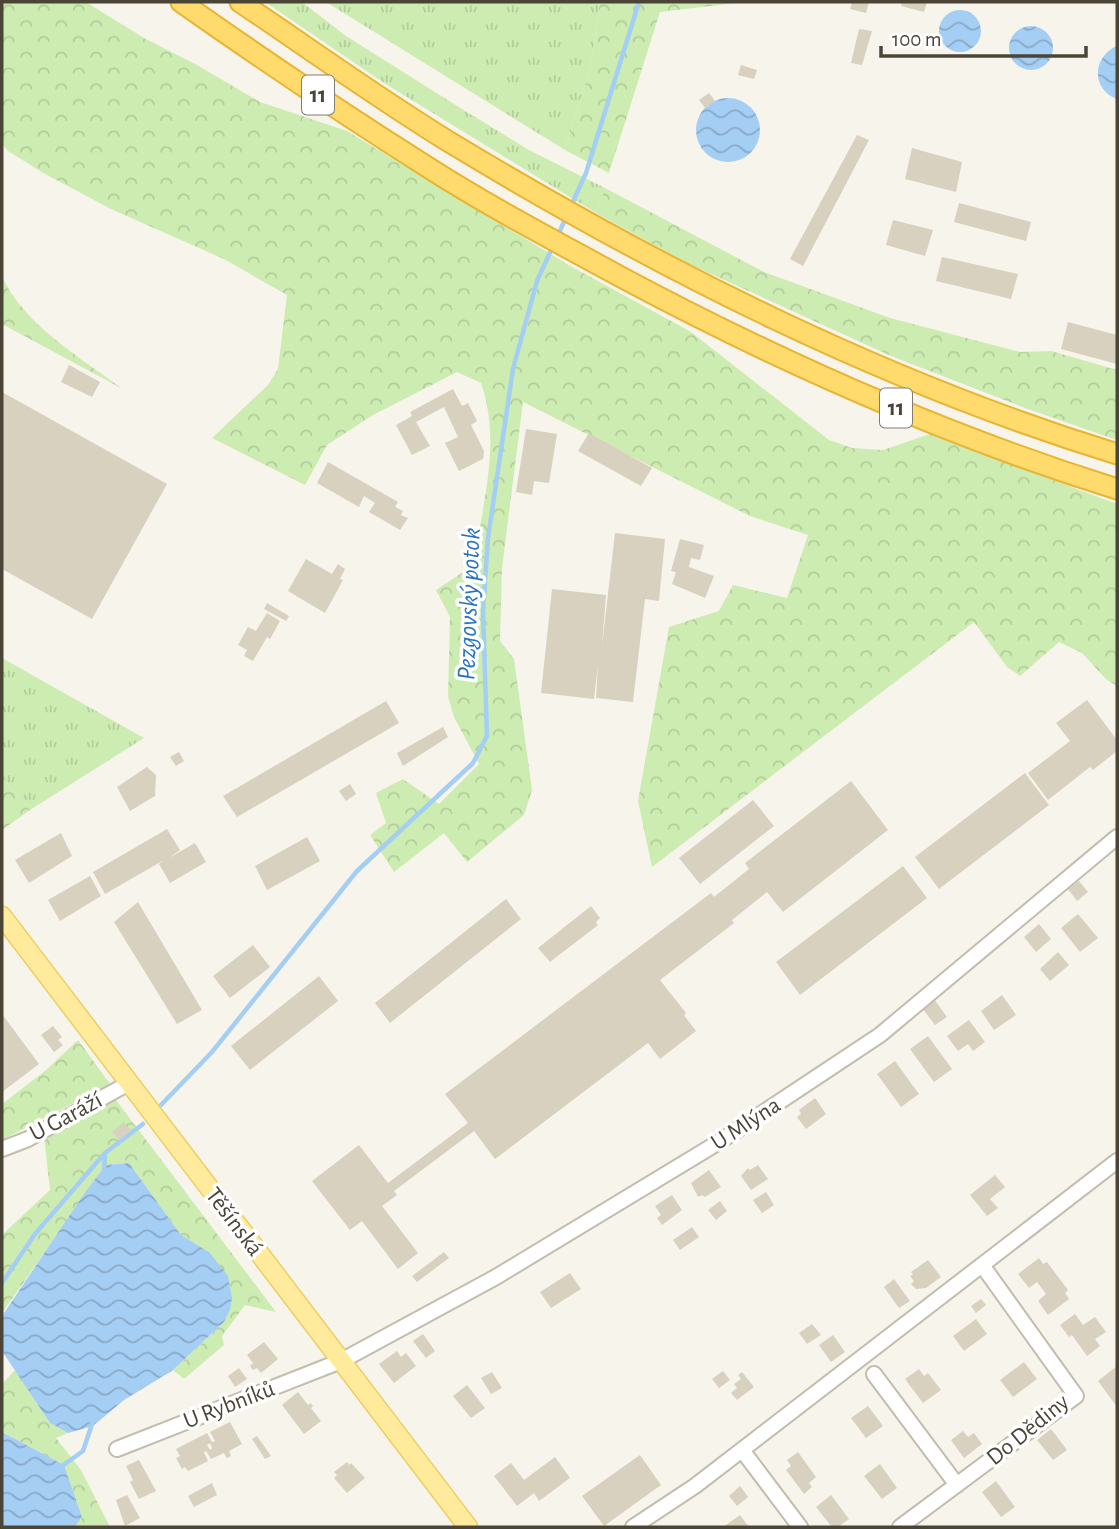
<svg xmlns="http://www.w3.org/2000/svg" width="1119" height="1529" font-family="'Alegreya Sans',sans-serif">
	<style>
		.grass { fill: url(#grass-tufts) }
		.forest { fill: url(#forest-crowns) }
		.water { fill: url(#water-waves) }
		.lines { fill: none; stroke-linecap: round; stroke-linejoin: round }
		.stream { stroke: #a5cef5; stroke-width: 4.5 }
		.building { fill: #d9d1bf }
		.minor-casing { stroke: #c3bdad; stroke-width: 18 }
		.major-casing { stroke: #ecce63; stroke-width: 21 }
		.highway-casing { stroke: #e8b433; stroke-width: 23 }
		.minor { stroke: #fff; stroke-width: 14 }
		.major { stroke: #ffeb9b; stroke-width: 18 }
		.highway { stroke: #ffda6d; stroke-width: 19 }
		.labels { text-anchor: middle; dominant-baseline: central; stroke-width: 7; stroke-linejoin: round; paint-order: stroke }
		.shield { fill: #fff; stroke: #817d74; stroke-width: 2 }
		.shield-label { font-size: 23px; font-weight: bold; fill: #4b4538 }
		.street-label { font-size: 24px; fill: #4b4538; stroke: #fff }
		.water-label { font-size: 26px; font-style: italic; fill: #2873c0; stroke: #fff }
	</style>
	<defs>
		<pattern id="grass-tufts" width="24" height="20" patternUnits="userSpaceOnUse" patternTransform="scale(1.75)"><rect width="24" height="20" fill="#cdecb2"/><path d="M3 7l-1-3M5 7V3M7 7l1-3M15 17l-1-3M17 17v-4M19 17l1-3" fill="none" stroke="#b2cc9a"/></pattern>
		<pattern id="forest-crowns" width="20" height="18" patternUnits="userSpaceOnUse" patternTransform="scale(1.75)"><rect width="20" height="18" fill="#cdecb2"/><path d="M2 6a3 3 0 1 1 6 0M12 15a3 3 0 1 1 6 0" fill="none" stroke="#b2cc9a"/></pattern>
		<pattern id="water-waves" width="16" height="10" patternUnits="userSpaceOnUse" patternTransform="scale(1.75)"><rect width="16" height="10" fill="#a5cef5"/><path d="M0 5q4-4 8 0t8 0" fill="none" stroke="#88a9c7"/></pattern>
	</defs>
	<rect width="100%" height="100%" fill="#f6f4eb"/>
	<path class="grass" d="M265 2H302L346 36 462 109 529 150 605 188 596 213 384 83Z
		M326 2H600L591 65 565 150Z
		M2 658 144 738 30 810 2 777Z"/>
	<path class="forest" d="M2 2H86L144 38 197 65 260 102 347 131 567 264 691 332 829 440 852 448 883 450 930 434 1117 504V686L1106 679 1082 653 1059 642 1020 676 1007 667 974 622 652 867 638 801 669 627 719 611 733 585 787 598 808 535 750 516 523 402 502 568 500 641 514 659 532 790 524 815 467 862 444 833 394 872 370 835 386 823 376 793 403 779 439 804 479 764 454 717 448 697 450 617 436 590 474 565C482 503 502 443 481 383L457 372 373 415 327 445 305 485 212 438 268 385 278 369 287 295 224 259 111 209 45 174 8 151 2 144Z
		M600 2H744L660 12 609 173 565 150 591 65Z
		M605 188 764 272 890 318 1020 352 1051 351 1117 370V440L1025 408 891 356 687 263 596 213Z
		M2 276C22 323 81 358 121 388L2 324Z
		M2 777 30 810 2 830Z
		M78 1040 110 1084 2 1140V1104L45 1071Z
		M116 1100 276 1312 245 1305 222 1336 224 1345 184 1379 173 1370 224 1322 230 1310 209 1252 181 1235 129 1163 106 1165 2 1313V1235L50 1190 44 1136Z
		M15 1370 50 1423 68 1433 56 1438 81 1470 110 1527H75L82 1517 64 1465 2 1432V1384Z"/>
	<path class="water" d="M939 31a21 21 0 1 1 42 0a21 21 0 1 1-42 0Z
		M1009 48a22 22 0 1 1 44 0a22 22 0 1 1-44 0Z
		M1117 46V99C1091 89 1092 57 1117 46Z
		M696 130a32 32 0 1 1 64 0a32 32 0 1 1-64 0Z
		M129 1163 181 1235 209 1252 228 1276 232 1298 230 1310 224 1322 173 1370 124 1400 93 1426 68 1433 50 1423 2 1351V1321L4 1313 86 1191 106 1165Z
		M2 1432 64 1465 82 1517 75 1527H2Z"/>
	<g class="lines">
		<path class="stream" d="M571 206 586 173 639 2
			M557 238 566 217
			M161 1105 212 1052 357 871 473 763 487 736 483 612 488 538 513 369 537 281 553 246
			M104 1171 105 1153
			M2 1283 35 1234 105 1153 143 1124
			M62 1466 83 1451 93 1421"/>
	</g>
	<path class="building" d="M852 2H869L866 13 850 9Z
		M902 2H927L924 12 901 6Z
		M859 29 872 31 862 65 851 63Z
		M741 65 757 70 754 79 738 75Z
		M709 93 715 101 705 108 699 100Z
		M857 135 869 140 803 266 790 259Z
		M912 148 962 162 956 192 905 179Z
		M959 203 1031 222 1026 241 954 222Z
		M893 220 933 230 925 256 886 245Z
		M942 257 1018 274 1011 299 936 281Z
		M1068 322 1117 335V364L1061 349Z
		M69 365 100 382 92 397 61 382Z
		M453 389 462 406 468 403 477 421 471 425 484 451 483 459 459 471 445 443 458 437 444 407 416 422 430 446 412 455 396 425 412 416 410 412Z
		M2 392 167 484 92 619 2 569Z
		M526 429 557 434 549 483 534 481 532 495 516 492Z
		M589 433 652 468 641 486 578 451Z
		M328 462 398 502 395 507 403 511 401 515 408 518 400 530 369 512 375 503 364 496 359 507 317 483Z
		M615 533 665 539 659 601 645 599 633 702 596 698 598 665 594 699 541 693 552 589 606 595 602 646Z
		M680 539 704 545 700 560 691 558 689 567 714 576 705 598 672 584 676 572 671 571Z
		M306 559 332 574 338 564 345 569 340 579 343 580 325 613 288 591Z
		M267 603 289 616 286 621 264 609Z
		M267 613 280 621 270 639 267 637 253 661 244 656 247 650 238 645 248 627 256 631Z
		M1087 700 1117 740V751L1093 770 1090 767 1048 800 1028 773 1070 741 1056 723Z
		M386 701 399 723 237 817 223 796Z
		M443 727 448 737 403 766 397 753Z
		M179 752 184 761 176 766 170 757Z
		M147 767 156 775 155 796 130 811 117 787Z
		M1025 773 1049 805 939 889 915 857Z
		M851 781 888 830 783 912 767 892 732 920 734 923 660 980 686 1013 684 1015 696 1031 660 1059 648 1043 495 1159 474 1131 394 1191 397 1195 382 1206 418 1253 398 1269 362 1221 350 1230 312 1181 359 1145 388 1183 468 1123 445 1094 711 893 714 897 749 869 745 863Z
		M350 784 356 794 346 801 339 791Z
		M753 800 774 826 700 884 679 858Z
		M167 829 180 850 169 858 195 843 206 862 170 883 159 864 164 860 105 894 93 872Z
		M61 833 72 856 29 883 15 860Z
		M307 837 320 861 267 890 255 866Z
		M903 866 927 898 800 995 776 962Z
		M90 876 101 896 60 921 48 900Z
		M1079 881 1088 892 1077 901 1068 889Z
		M506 899 521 919 390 1023 375 1003Z
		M138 902 202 1010 177 1024 114 922Z
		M591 906 600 918 596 922 598 925 550 962 538 948Z
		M1078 914 1098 938 1080 952 1061 928Z
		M1039 924 1051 939 1036 952 1024 937Z
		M253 945 270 967 230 998 213 976Z
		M1058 952 1069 965 1050 981 1040 969Z
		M319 976 338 1001 250 1070 231 1046Z
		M1002 995 1016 1015 994 1030 981 1011Z
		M934 999 947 1017 935 1025 922 1008Z
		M2 1014 39 1064 2 1092Z
		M969 1020 985 1042 973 1051 968 1044 958 1051 947 1036Z
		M53 1026 62 1037 58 1040 63 1045 54 1052 41 1035Z
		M928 1036 952 1069 934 1082 910 1049Z
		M895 1061 919 1094 901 1107 877 1074Z
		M815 1098 826 1114 806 1129 797 1117 801 1114 799 1110Z
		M124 1122 131 1131 119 1140 112 1132Z
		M758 1165 768 1179 751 1190 741 1176 748 1168 750 1170Z
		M709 1170 721 1187 705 1197 702 1195 698 1197 691 1183Z
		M995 1175 1005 1187 990 1199 998 1208 987 1216 970 1195Z
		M766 1192 774 1205 762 1213 753 1200Z
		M672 1195 682 1210 662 1225 657 1218 661 1215 655 1206Z
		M720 1201 727 1211 716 1220 708 1210Z
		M692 1227 699 1237 680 1250 673 1240Z
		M444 1252 449 1258 417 1282 412 1276Z
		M1039 1258 1043 1264 1047 1262 1068 1290 1065 1293 1069 1299 1048 1315 1038 1301 1046 1294 1037 1282 1029 1288 1018 1274Z
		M928 1260 941 1277 926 1288 916 1289 911 1284 914 1281 910 1276 913 1274 911 1272Z
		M570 1273 581 1289 551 1308 540 1292Z
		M894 1279 910 1301 899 1308 884 1287Z
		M981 1299 986 1305 976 1313 971 1306Z
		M1075 1314 1083 1325 1095 1317 1106 1332 1095 1339 1100 1346 1087 1356 1072 1335 1069 1337 1060 1325Z
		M976 1319 987 1334 964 1351 953 1336Z
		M812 1324 821 1335 807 1344 799 1333Z
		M423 1334 435 1351 426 1358 413 1341Z
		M833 1335 845 1352 831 1362 819 1345Z
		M264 1342 278 1359 261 1373 257 1368 253 1370 250 1366 253 1363 247 1355Z
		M397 1351 401 1357 406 1353 416 1366 394 1383 379 1364Z
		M1024 1362 1037 1379 1013 1397 1000 1380Z
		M1117 1366V1407L1098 1381Z
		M239 1368 247 1379 235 1387 228 1376Z
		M919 1369 924 1376 928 1373 941 1390 923 1403 905 1379Z
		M723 1371 730 1380 719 1388 712 1379Z
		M492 1372 502 1388 491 1394 481 1378Z
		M742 1372 754 1387 737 1400 731 1393 737 1388 734 1384 741 1379 738 1375Z
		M467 1385 485 1408 471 1418 453 1396Z
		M298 1392 308 1405 311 1403 313 1406 311 1408 321 1421 304 1434 282 1405Z
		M868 1406 883 1426 866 1438 851 1418Z
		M230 1422 242 1444 229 1451 231 1456 227 1458 224 1453 211 1459 206 1451 204 1452 208 1461 188 1471 185 1467 182 1469 176 1458 180 1456 176 1449 207 1433 212 1442 207 1445 210 1450 212 1448 210 1443 215 1441 210 1432Z
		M1051 1429 1067 1450 1053 1460 1037 1440Z
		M963 1431 968 1437 974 1433 982 1444 964 1458 951 1440Z
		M257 1436 271 1456 265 1459 252 1439Z
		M798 1452 816 1477 809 1483 812 1487 804 1494 786 1470 791 1466 787 1460Z
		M640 1455 661 1485 604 1526 582 1496Z
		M555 1457 570 1478 539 1501 534 1493 517 1506 494 1476 511 1463 524 1480Z
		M139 1460 156 1491 139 1499 130 1482 133 1480 126 1466Z
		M347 1462 349 1465 351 1463 365 1478 347 1493 334 1478 337 1475 334 1472Z
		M880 1464 897 1488 882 1499 864 1476Z
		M996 1481 1015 1507 1001 1517 982 1492Z
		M212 1483 217 1495 194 1507 188 1496Z
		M740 1486 748 1497 737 1506 729 1496Z
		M127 1495 140 1518 125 1526 116 1500Z
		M831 1495 849 1519 838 1527H832L816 1507Z
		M740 1515 749 1527H723Z"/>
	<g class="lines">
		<defs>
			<path id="minor" d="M2 1149 28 1139 129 1083
				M874 1374 957 1485
				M117 1449 341 1361 496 1277 719 1142 880 1035 1117 837
				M742 1450 800 1527
				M633 1527 695 1486 1117 1161
				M900 1527 1076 1396 982 1265"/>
			<path id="major" d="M2 916 468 1527"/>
			<path id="highway" d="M181 2C262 59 345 115 429 168 490 207 555 241 619 276 778 361 944 435 1117 489
				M240 2C310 49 379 99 451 143 661 270 883 382 1117 454"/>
		</defs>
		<use href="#minor" class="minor-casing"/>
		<use href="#major" class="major-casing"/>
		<use href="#highway" class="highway-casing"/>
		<use href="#minor" class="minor"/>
		<use href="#major" class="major"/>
		<use href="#highway" class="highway"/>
	</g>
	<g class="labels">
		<g class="shield">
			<rect x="302" y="75.5" width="32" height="39" rx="5"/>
			<rect x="880" y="388.5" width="32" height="39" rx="5"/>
		</g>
		<g class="shield-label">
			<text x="318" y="95">11</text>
			<text x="896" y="408">11</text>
		</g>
		<g class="street-label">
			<text transform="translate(66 1117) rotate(-28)">U Garáží</text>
			<text transform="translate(746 1124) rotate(-33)">U Mlýna</text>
			<text transform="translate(234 1222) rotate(53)">Těšínská</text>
			<text transform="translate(229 1405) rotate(-21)">U Rybníků</text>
			<text transform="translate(1028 1430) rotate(-39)">Do Dědiny</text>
		</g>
		<g class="water-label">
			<text transform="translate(469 604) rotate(-88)">Pezgovský potok</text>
		</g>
	</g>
	<rect width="1119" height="1529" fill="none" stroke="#4b4538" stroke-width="7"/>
	<path d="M881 46v10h205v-10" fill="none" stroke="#4b4538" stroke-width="3.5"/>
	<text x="892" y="46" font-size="21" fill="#4b4538" stroke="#ffffff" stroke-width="5" paint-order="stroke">100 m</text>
</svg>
